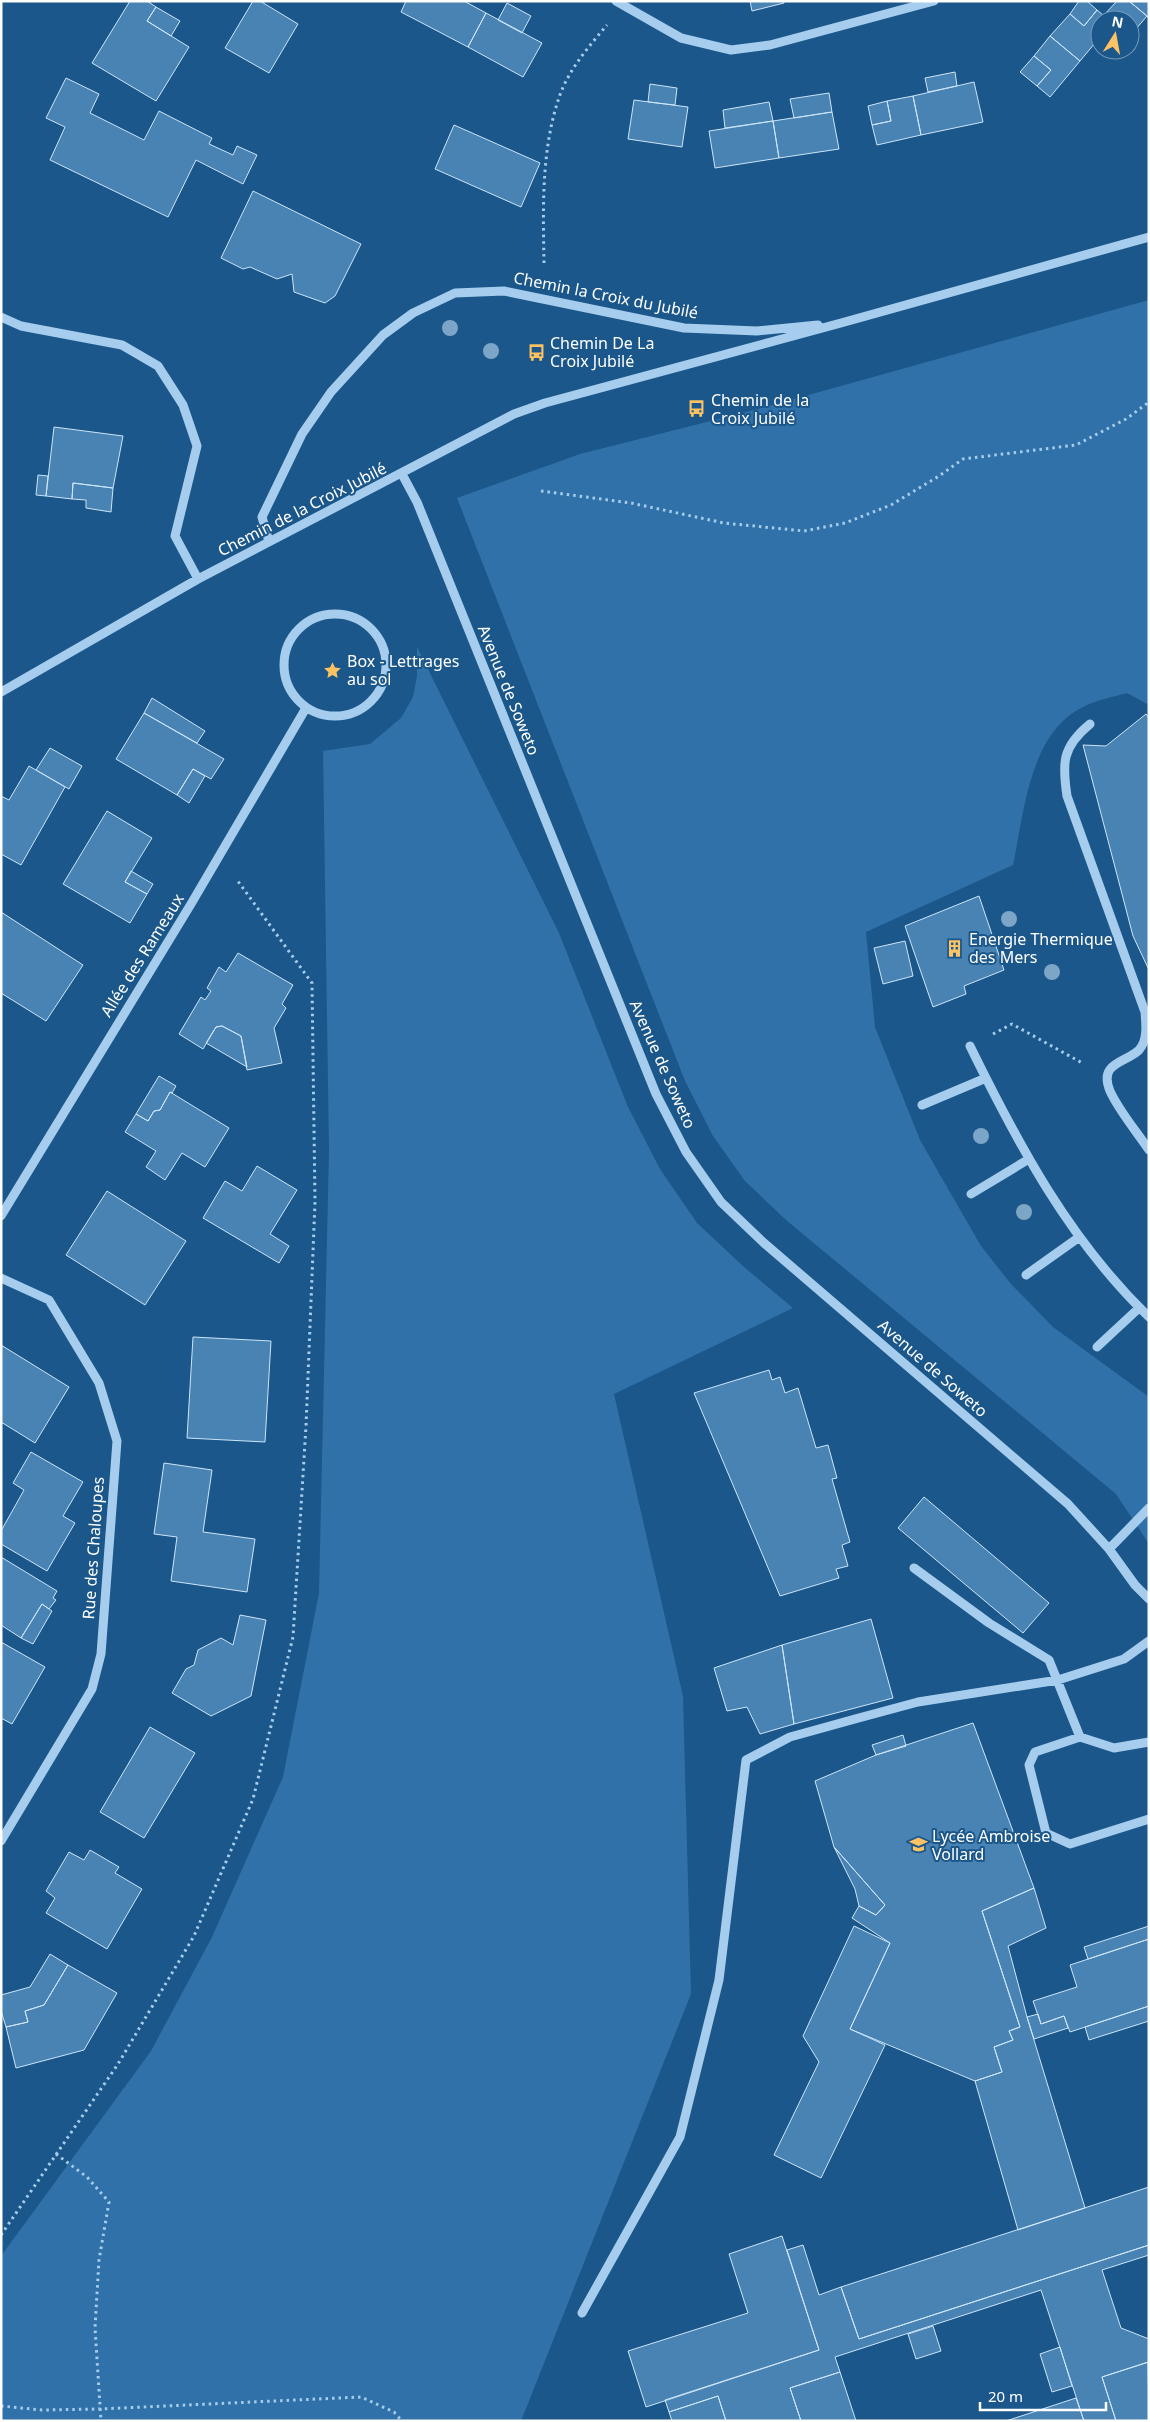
<svg xmlns="http://www.w3.org/2000/svg" width="1150" height="2422" font-family="'Noto Sans',sans-serif">
	<style>
		.green { fill: #2f71a8 }
		.building { fill: #4883b4; stroke: #cce5f9 }
		.lines { fill: none; stroke-linecap: round; stroke-linejoin: round }
		.path { stroke: #a6cded; stroke-width: 3; stroke-dasharray: 2.5 4; stroke-linecap: butt }
		.minor { stroke: #a6cded; stroke-width: 9 }
		.tree { fill: #7ca5c7 }
		.labels { text-anchor: middle; dominant-baseline: central; stroke-width: 4; stroke-linejoin: round; paint-order: stroke }
		.street-label { font-size: 16px; fill: #fff; stroke: #1b578a }
		.poi-label { font-size: 16px; fill: #fff; stroke: #1b578a; text-anchor: start }
	</style>
	<rect width="100%" height="100%" fill="#1b578a"/>
	<path class="green" d="M1149 300V703L1147 704 1127 693C1113 697 1096 700 1083 707 1029 733 1024 814 1013 865L866 932 875 1027 920 1140 981 1246 1011 1284 1053 1327 1149 1397V1544L1116 1494 786 1220 745 1181 713 1136 685 1081 457 498 580 454 758 409Z
		M417 647 559 933 628 1107 660 1169 697 1223 744 1267 793 1308 614 1394 683 1696 691 1994 521 2421H1V2256L151 2051 212 1937 283 1777 319 1593 329 1150 323 751 370 744 401 718 413 697 417 676Z"/>
	<path class="building" d="M130 1H147L156 7 147 21 189 47 156 101 92 63Z
		M253 1H260L298 24 269 73 225 48Z
		M406 1H464L486 13 468 47 401 12Z
		M750 1H784V3L752 11Z
		M1079 1H1087L1097 10 1084 26 1070 14Z
		M1117 1H1129L1147 16 1130 36V20H1109L1104 15Z
		M1129 1H1149V19L1147 16Z
		M507 3 531 16 522 33 498 20Z
		M156 7 180 21 171 36 147 21Z
		M1097 10 1109 20H1100V37L1080 61 1050 36 1070 14 1084 26Z
		M486 13 542 43 523 77 468 47Z
		M1050 36 1080 61 1050 97 1037 86 1051 70 1034 56Z
		M1034 56 1051 70 1037 86 1020 72Z
		M955 72 957 86 928 92 925 78Z
		M66 78 99 94 90 113 144 140 159 111 212 138 209 144 233 155 237 146 257 155 243 184 196 160 168 217 50 160 65 127 46 118Z
		M974 82 983 122 921 135 913 96Z
		M650 84 677 88 675 105 648 102Z
		M829 93 832 112 794 118 790 99Z
		M913 96 921 135 877 145 872 125 891 121 887 101Z
		M634 100 688 107 682 147 628 139Z
		M887 101 891 121 872 125 868 106Z
		M769 102 773 121 725 128 723 110Z
		M832 112 839 149 779 158 773 121Z
		M773 121 779 158 715 168 709 131Z
		M454 125 540 163 521 207 435 169Z
		M253 191 361 244 335 296 325 303 294 292 292 274 277 279 250 267 243 269 221 258Z
		M54 427 123 436 113 488 73 483 72 499 46 496Z
		M38 475 48 476 46 496 36 495Z
		M73 483 113 488 111 512 86 508V500L72 499Z
		M152 698 205 731 197 743 144 713Z
		M144 713 224 759 211 779 193 769 177 795 116 759Z
		M1146 714 1149 718V970L1133 936 1083 745 1106 746Z
		M50 748 82 766 69 789 36 770Z
		M29 766 65 787 21 865 1 854V796L9 800Z
		M193 769 205 776 189 803 177 795Z
		M107 811 152 838 125 882 147 894 130 923 63 884Z
		M131 871 153 884 147 894 125 882Z
		M979 896 1004 970 964 986 966 994 933 1007 905 926Z
		M1 912 83 965 46 1021 1 993Z
		M905 941 913 976 883 984 874 948Z
		M238 953 293 985 282 1004 286 1008 274 1028 282 1063 247 1070 241 1036 222 1026 216 1027 203 1049 179 1034 201 997 205 1000 211 991 207 988 219 967 226 972Z
		M222 1026 241 1036 247 1067 206 1043 216 1027Z
		M159 1076 176 1086 172 1093 170 1092 160 1110 154 1111 148 1121 136 1114Z
		M170 1092 229 1128 205 1167 182 1153 165 1180 146 1167 156 1151 125 1132 136 1114 148 1121 154 1111 160 1110Z
		M257 1166 297 1190 270 1234 289 1246 279 1263 203 1218 225 1181 242 1191Z
		M107 1191 186 1241 145 1305 66 1255Z
		M193 1337 271 1341 265 1442 187 1438Z
		M1 1345 69 1387 35 1443 1 1422Z
		M769 1370 772 1380 780 1377 785 1393 798 1388 816 1448 828 1445 837 1478 832 1479 850 1542 842 1545 848 1566 836 1569 839 1578 780 1596 694 1393Z
		M31 1452 83 1482 63 1516 75 1523 47 1571 1 1544V1531L24 1490 13 1483Z
		M164 1463 212 1470 203 1532 255 1539 247 1592 171 1581 177 1537 154 1534Z
		M924 1497 1049 1603 1023 1633 898 1528Z
		M1 1557 57 1591 53 1598 56 1600 49 1609 42 1604 21 1638 1 1625Z
		M42 1604 52 1611 33 1644 21 1638Z
		M240 1615 266 1620 251 1696 211 1716 172 1693 186 1669 194 1665 198 1650 221 1638 233 1645Z
		M871 1619 893 1698 794 1724 782 1645Z
		M1 1642 45 1667 12 1724 1 1718Z
		M782 1645 794 1724 760 1734 747 1707 727 1711 714 1668Z
		M973 1723 1034 1888 982 1911 1020 2027 1009 2031 1013 2040 994 2047 1002 2072 975 2081 850 2029 890 1943 852 1918 859 1906 876 1915 885 1905 834 1847 815 1781 876 1755Z
		M150 1727 195 1753 144 1838 100 1812Z
		M903 1735 906 1746 876 1755 872 1745Z
		M834 1847 885 1905 876 1915 859 1906 855 1889Z
		M90 1850 119 1867 115 1873 142 1889 107 1949 46 1913 55 1898 46 1891 69 1852 84 1860Z
		M1034 1888 1046 1928 1008 1946 1027 2017 1085 2208 1018 2230 975 2081 1002 2072 994 2047 1013 2040 1009 2031 1020 2027 982 1911Z
		M854 1926 890 1943 850 2029 885 2045 821 2178 774 2155 819 2062 803 2036Z
		M1149 1926V1939L1088 1959 1084 1947Z
		M1149 1939V2006L1070 2032 1064 2016 1041 2024 1033 2001 1077 1987 1070 1965Z
		M50 1954 68 1965 44 2005 25 2011 28 2022 6 2027 1 2011V1995L30 1987Z
		M68 1965 117 1993 84 2050 16 2068 6 2027 28 2022 25 2011 44 2005Z
		M1149 2006V2021L1089 2040 1085 2027Z
		M1038 2014 1041 2024 1064 2016 1068 2028 1034 2039 1027 2017Z
		M1149 2187V2245L859 2339 841 2287Z
		M782 2236 819 2350 646 2407 628 2351 748 2313 729 2254Z
		M803 2245 819 2295 841 2287 859 2339 1149 2245V2255L1102 2270 1121 2328 1149 2339V2362L1102 2377 1116 2421H1084L1041 2290 835 2357 840 2372 790 2388 801 2421H726L718 2396 669 2412 665 2400 819 2350 787 2250Z
		M933 2326 941 2351 916 2359 908 2334Z
		M1060 2347 1072 2386 1052 2392 1040 2354Z
		M1148 2362 1149 2421H1116L1102 2377Z
		M840 2372 856 2421H801L790 2388Z
		M718 2396 726 2421H672L669 2412Z
		M1076 2398 1084 2421H1006Z"/>
	<g class="lines">
		<path class="path" d="M544 263C543 207 541 146 561 92 571 67 590 45 607 25
			M541 491 631 503 724 523 804 531 845 523 891 505 939 476 963 459 1076 445 1126 419 1149 402
			M993 1034 1012 1024 1084 1064
			M56 2154 87 2177 109 2202 99 2260 95 2328 101 2421
			M1 2235 118 2064 194 1936 253 1799 293 1637 306 1426 315 1202 312 983 237 880
			M1 2406 42 2410 100 2409 361 2397 394 2412 402 2421"/>
		<path class="minor" d="M616 1 681 38 731 50 770 45 934 1
			M1 317 21 326 122 345 158 366 183 405 197 446 175 536 198 579
			M402 474 417 502 656 1094 686 1152 721 1202 764 1243 1068 1504 1109 1549 1135 1585 1149 1599
			M269 542 262 517 302 434 331 392 383 335 413 313 455 293 504 291 684 328 757 331 818 325
			M284 665a51 51 0 1 1 102 0a51 51 0 1 1-102 0Z
			M1 692 198 579 514 414 545 403 841 323 1149 237
			M1090 724C1062 747 1062 763 1067 796L1145 1012C1146 1024 1148 1040 1139 1050 1126 1063 1098 1062 1110 1091 1119 1111 1137 1132 1149 1150
			M970 1046C1018 1144 1069 1240 1149 1317
			M922 1105 986 1078
			M971 1194 1029 1159
			M1 1216 191 904 306 708
			M1026 1275 1078 1238
			M1 1278 49 1300 99 1383 117 1441 101 1654 92 1689 1 1841
			M1097 1347 1139 1308
			M1109 1549 1149 1508
			M914 1568 989 1623 1049 1660 1080 1737
			M1149 1742 1114 1748 1080 1737 1035 1752 1029 1765 1046 1833 1070 1844 1149 1819
			M582 2313 680 2137 719 1980 746 1760 790 1737 855 1719 918 1702 1058 1680 1124 1659 1149 1641"/>
	</g>
	<g class="tree">
		<circle cx="450" cy="328" r="8"/>
		<circle cx="491" cy="351" r="8"/>
		<circle cx="1009" cy="919" r="8"/>
		<circle cx="1052" cy="972" r="8"/>
		<circle cx="981" cy="1136" r="8"/>
		<circle cx="1024" cy="1212" r="8"/>
	</g>
	<defs>
		<symbol id="bus-bare" viewBox="-9 -9 18 18"><path d="M-5-6H5V4H4V6H2V4H-2V6H-4V4H-5ZM-3.5-4V0h7V-4ZM-3.5 1.2v1.5H-2V1.2ZM2 1.2v1.5H3.5V1.2Z" fill="#fdc263" stroke="#1b578a" stroke-width="2.5" paint-order="stroke"/></symbol>
		<symbol id="sight-bare" viewBox="-9 -9 18 18"><path d="M0-6L1.8-2.2L6-1.7L2.9 1.2L3.7 5.4L0 3.3L-3.7 5.4L-2.9 1.2L-6-1.7L-1.8-2.2Z" fill="#fdc263" stroke="#1b578a" stroke-width="2.5" paint-order="stroke"/></symbol>
		<symbol id="building-bare" viewBox="-9 -9 18 18"><path d="M-4-6H4V6H1V3H-1V6H-4ZM-2.5-4.3h1.7v1.8h-1.7ZM.8-4.3h1.7v1.8H.8ZM-2.5-1h1.7V.8h-1.7ZM.8-1h1.7V.8H.8Z" fill="#fdc263" stroke="#1b578a" stroke-width="2.5" paint-order="stroke"/></symbol>
		<symbol id="school-bare" viewBox="-9 -9 18 18"><path d="M0-5L7-2L0 1L-7-2ZM-4 1L0 2.5L4 1V4Q0 6-4 4Z" fill="#fdc263" stroke="#1b578a" stroke-width="2.5" paint-order="stroke"/></symbol>
	</defs>
	<g fill-rule="evenodd">
		<use href="#bus-bare" x="524" y="340" width="25" height="25"/>
		<use href="#bus-bare" x="684" y="396" width="25" height="25"/>
		<use href="#sight-bare" x="320" y="658" width="25" height="25"/>
		<use href="#building-bare" x="942" y="936" width="25" height="25"/>
		<use href="#school-bare" x="906" y="1832" width="25" height="25"/>
	</g>
	<g class="labels">
		<g class="street-label">
			<text transform="translate(606 295) rotate(11)">Chemin la Croix du Jubilé</text>
			<text transform="translate(302 509) rotate(-27)">Chemin de la Croix Jubilé</text>
			<text transform="translate(509 690) rotate(68)">Avenue de Soweto</text>
			<text transform="translate(142 955) rotate(-58)">Allée des Rameaux</text>
			<text transform="translate(663 1064) rotate(66)">Avenue de Soweto</text>
			<text transform="translate(933 1368) rotate(41)">Avenue de Soweto</text>
			<text transform="translate(93 1548) rotate(-86)">Rue des Chaloupes</text>
		</g>
		<g class="poi-label">
			<text x="550" y="343">Chemin De La<tspan x="550" dy="18">Croix Jubilé</tspan></text>
			<text x="711" y="400">Chemin de la<tspan x="711" dy="18">Croix Jubilé</tspan></text>
			<text x="347" y="661">Box - Lettrages<tspan x="347" dy="18">au sol</tspan></text>
			<text x="969" y="939">Energie Thermique<tspan x="969" dy="18">des Mers</tspan></text>
			<text x="932" y="1836">Lycée Ambroise<tspan x="932" dy="18">Vollard</tspan></text>
		</g>
	</g>
	<rect width="1150" height="2422" fill="none" stroke="#ffffff" stroke-width="5"/>
	<g transform="translate(1115 35) rotate(11)"><circle r="24" fill="#1b578a" stroke="#769ab9"/>
	<path d="M0-4L9 19L0 12L-9 19Z" fill="#fdc263"/>
	<text y="-8" font-size="14" font-weight="bold" text-anchor="middle" fill="#ffffff">N</text>
	</g>
	<path d="M980 2402v8h126v-8" fill="none" stroke="#ffffff" stroke-width="2.5"/>
	<text x="988" y="2402" font-size="15" fill="#ffffff" stroke="#1b578a" stroke-width="4" paint-order="stroke">20 m</text>
</svg>
